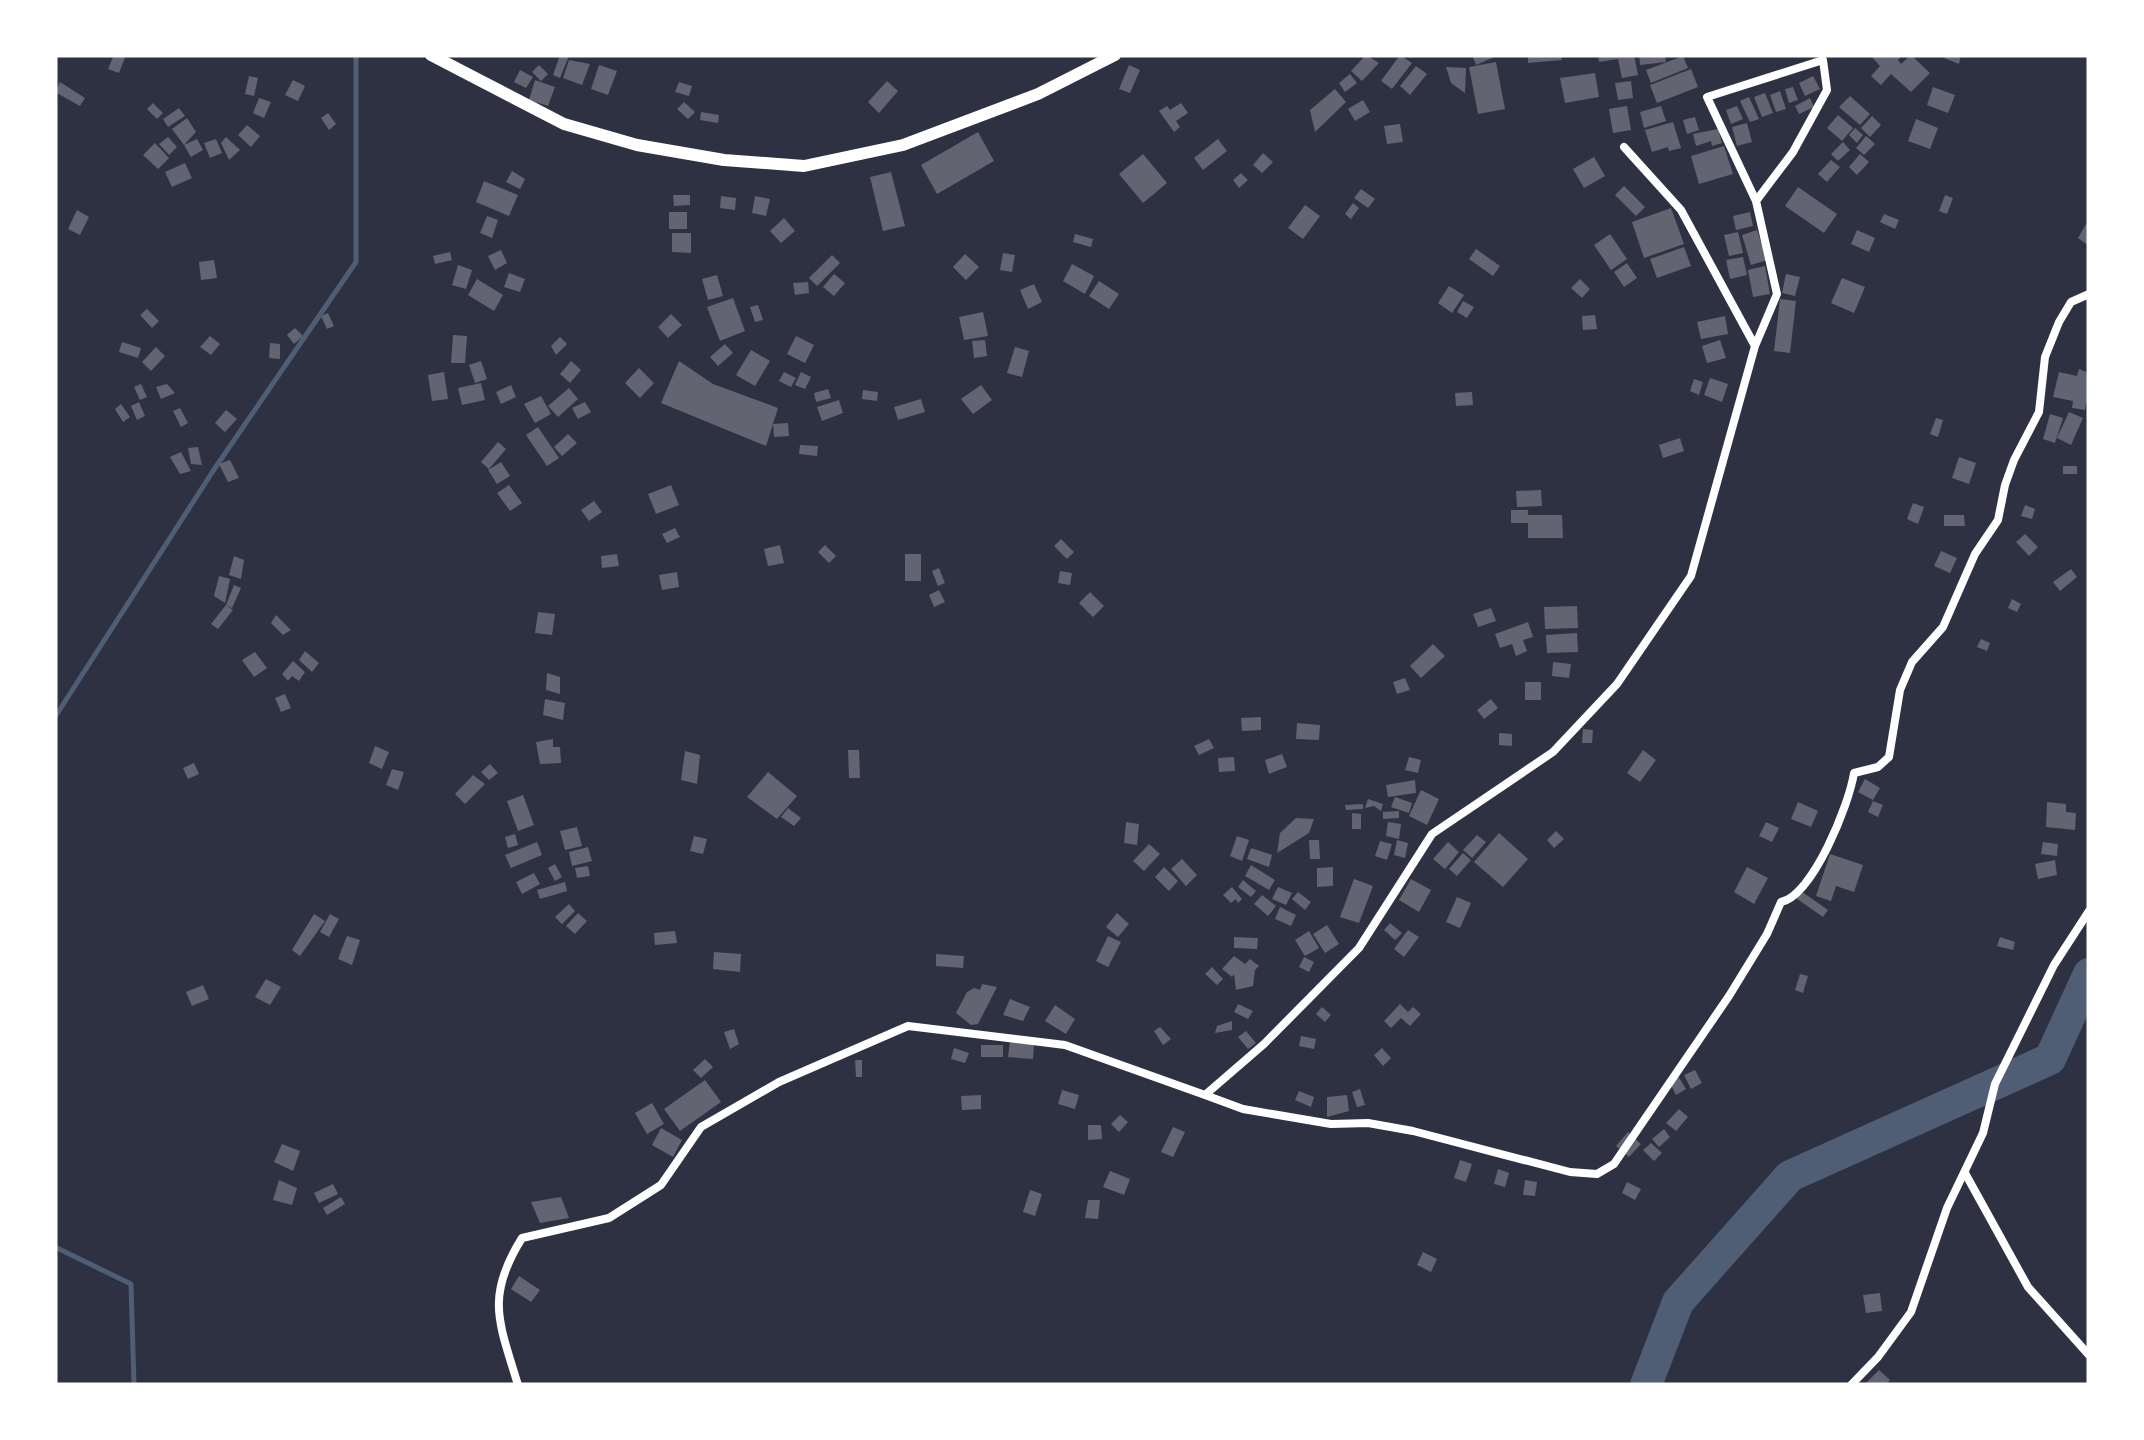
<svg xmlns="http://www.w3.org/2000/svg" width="2144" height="1440" font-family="'Roboto Condensed',sans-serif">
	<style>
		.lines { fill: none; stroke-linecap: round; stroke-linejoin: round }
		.stream { stroke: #4f5d75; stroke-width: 5 }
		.river { stroke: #4f5d75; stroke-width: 32 }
		.building { fill: #626471 }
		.minor { stroke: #fff; stroke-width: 8 }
		.primary { stroke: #fff; stroke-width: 12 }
	</style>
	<rect width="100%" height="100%" fill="#2d3142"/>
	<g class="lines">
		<path class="stream" d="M55 717 213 471 356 262V55
			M55 1247 131 1284 134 1385"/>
		<path class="river" d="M1646 1385 1678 1302 1790 1176 2050 1059 2089 974"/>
	</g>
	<path class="building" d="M114 55H126L119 73 108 69Z
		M560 55 569 56 560 78 553 75Z
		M1366 55 1379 63 1362 81 1351 71Z
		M1400 55 1412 63 1392 89 1381 81Z
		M1472 55H1499L1476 65Z
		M1528 55H1561L1562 60 1528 63Z
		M1598 55H1634L1638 75 1622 78 1618 59 1599 62Z
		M1639 55H1665L1666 62 1640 65Z
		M1870 55H1903L1898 60 1901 64 1911 55 1930 73 1911 92 1891 74 1881 85 1871 76 1880 66Z
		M1945 55H1961L1959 64 1944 58Z
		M1683 56 1688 68 1651 83 1646 70Z
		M569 60 590 64 582 85 563 78Z
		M1496 62 1505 109 1478 114 1469 67Z
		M539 65 548 74 541 81 532 72Z
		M599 65 617 71 608 95 591 89Z
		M1129 65 1140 70 1130 93 1119 89Z
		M1416 66 1427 74 1410 95 1400 86Z
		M1446 67 1466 68 1465 93 1451 83Z
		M1691 69 1698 87 1657 103 1650 85Z
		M520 70 533 77 526 88 514 82Z
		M1595 73 1599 97 1565 103 1560 78Z
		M1350 74 1357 83 1345 92 1339 83Z
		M249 76 258 78 254 96 245 94Z
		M1813 76 1820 89 1805 96 1799 83Z
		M293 80 305 86 298 101 285 95Z
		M535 80 555 87 548 106 529 100Z
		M887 81 898 91 879 113 868 102Z
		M1631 81 1633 98 1618 100 1615 83Z
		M60 82 85 98 80 106 55 92Z
		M679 82 692 86 689 96 675 92Z
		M1793 87 1798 100 1789 103 1785 89Z
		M1933 87 1955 95 1948 113 1927 105Z
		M1335 89 1346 102 1315 132 1310 110Z
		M1780 91 1786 109 1776 112 1770 95Z
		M1765 93 1773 113 1762 117 1754 97Z
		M1850 96 1870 114 1860 125 1839 107Z
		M1749 97 1759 119 1750 122 1740 101Z
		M259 98 271 102 264 118 253 113Z
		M1810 98 1814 107 1799 114 1795 106Z
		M1363 100 1370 112 1355 121 1348 109Z
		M684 102 695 112 688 119 677 109Z
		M153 103 163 113 157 119 147 109Z
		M1181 103 1188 113 1176 121 1180 127 1174 132 1159 111 1167 106 1170 110Z
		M1627 106 1631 130 1613 133 1609 109Z
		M1661 106 1666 121 1644 128 1640 112Z
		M1737 106 1743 119 1731 124 1726 110Z
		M179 108 185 116 168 127 163 119Z
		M701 112 719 115 718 123 700 120Z
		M328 113 336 124 329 130 321 118Z
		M1838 115 1853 128 1842 141 1827 128Z
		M1872 116 1881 125 1870 137 1861 128Z
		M1695 117 1699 130 1687 134 1683 120Z
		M187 118 196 132 184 145 172 129Z
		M1916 119 1938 128 1930 149 1908 141Z
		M1673 122 1681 148 1669 151 1668 147 1652 152 1645 130Z
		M1747 123 1752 142 1737 146 1732 127Z
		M1400 124 1403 142 1387 144 1384 126Z
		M247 125 260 136 251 147 238 135Z
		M1855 128 1863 135 1857 143 1849 135Z
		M1718 129 1722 143 1712 146 1711 141 1696 146 1693 134Z
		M978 132 994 161 937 194 921 165Z
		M1866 136 1875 144 1864 155 1856 148Z
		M168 137 177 147 169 155 159 144Z
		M226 137 240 150 229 160 221 143Z
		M197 139 203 150 191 157 184 145Z
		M216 139 222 153 210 158 204 143Z
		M1218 139 1227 151 1203 170 1194 158Z
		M1843 142 1850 150 1838 161 1831 154Z
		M155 143 169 158 158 169 143 155Z
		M1724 146 1733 174 1699 184 1691 156Z
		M1263 153 1273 162 1262 173 1253 165Z
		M1143 154 1167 183 1143 203 1119 174Z
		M1860 154 1869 162 1857 175 1849 167Z
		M1594 157 1605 176 1584 188 1573 169Z
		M1831 160 1840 167 1827 182 1818 174Z
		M185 163 192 178 172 187 165 172Z
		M512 171 525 179 520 189 506 182Z
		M891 172 905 226 883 231 870 177Z
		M1241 173 1248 180 1239 188 1233 180Z
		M484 181 518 195 509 216 476 202Z
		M1624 186 1645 207 1636 216 1615 195Z
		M1798 187 1837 214 1824 233 1785 206Z
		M1361 189 1375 199 1368 208 1354 198Z
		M673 195H690V205L674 206Z
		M1945 195 1953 198 1947 214 1939 211Z
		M721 196 736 198 735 210 720 208Z
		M755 196 770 199 766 216 752 213Z
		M1353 203 1359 208 1351 219 1345 214Z
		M1305 205 1320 216 1303 239 1288 228Z
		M1671 208 1684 244 1644 258 1632 222Z
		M77 210 89 217 80 235 68 229Z
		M669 212H687V229H669Z
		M1750 212 1753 226 1736 230 1733 216Z
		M1884 214 1899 220 1895 229 1880 222Z
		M487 216 498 220 492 238 480 233Z
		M784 218 795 231 781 243 770 231Z
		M2086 224 2089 226V246L2078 238Z
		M1757 230 1767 260 1751 265 1742 235Z
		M1857 230 1875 238 1869 252 1851 244Z
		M1738 232 1743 253 1729 256 1724 235Z
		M672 233H691V253L672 252Z
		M1075 234 1093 239 1091 247 1073 242Z
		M1610 234 1627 259 1611 270 1594 245Z
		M1684 247 1691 266 1657 278 1650 259Z
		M1476 249 1500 266 1493 276 1469 259Z
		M501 250 507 263 495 270 488 256Z
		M450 252 452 260 435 264 433 256Z
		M1003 253 1015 255 1012 272 1000 270Z
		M965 254 979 267 966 280 953 267Z
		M832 255 840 263 817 286 809 278Z
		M1743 257 1747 275 1730 279 1726 260Z
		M214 260 217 278 201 280 199 262Z
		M1627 263 1637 278 1624 287 1614 272Z
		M1072 264 1094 276 1085 294 1063 281Z
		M458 265 472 270 466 289 452 285Z
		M1765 266 1770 294 1753 297 1748 270Z
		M509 273 525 279 520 292 504 287Z
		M834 274 845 283 834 296 823 287Z
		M1786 274 1800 277 1795 296 1782 293Z
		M717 275 723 296 708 300 702 279Z
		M1842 278 1865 287 1854 313 1831 303Z
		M477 279 503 295 494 311 468 295Z
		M1580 279 1590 289 1582 298 1571 288Z
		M1099 281 1119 294 1109 309 1089 296Z
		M808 282 809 293 795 295 793 283Z
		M1034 284 1042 302 1028 309 1020 290Z
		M1449 286 1464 295 1452 313 1438 303Z
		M733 298 745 331 720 341 707 307Z
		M1780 299 1796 301 1790 353 1774 351Z
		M1463 301 1474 307 1467 318 1457 312Z
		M758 305 763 320 755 322 750 307Z
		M147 309 159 321 152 328 140 315Z
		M983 312 988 336 964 340 959 317Z
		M328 313 334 326 327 329 321 316Z
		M671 314 682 325 668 338 658 327Z
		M1595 315 1597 329 1583 330 1582 316Z
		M1725 316 1728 334 1701 339 1697 322Z
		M295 328 303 336 294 344 287 335Z
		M453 335 467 336 465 363H451Z
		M210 336 220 344 211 355 200 347Z
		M796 336 814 345 805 363 787 354Z
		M560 337 567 344 556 355 551 346Z
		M985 340 987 356 974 358 972 341Z
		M1720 340 1726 358 1707 363 1702 346Z
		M122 342 141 348 138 358 119 352Z
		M270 343 280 344V359L269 358Z
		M725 344 733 353 718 366 710 357Z
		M156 347 165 356 151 371 142 362Z
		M1015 347 1029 351 1022 377 1007 373Z
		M751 350 770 361 755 386 736 375Z
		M481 361 487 379 475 383 469 365Z
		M571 361 581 370 570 383 560 374Z
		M679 361 713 384 778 408 766 446 661 403Z
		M639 368 654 383 640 398 625 383Z
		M2079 369 2089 373V405L2086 404 2085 410 2072 408 2073 401 2053 397 2059 372 2077 376Z
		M444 372 448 399 432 401 428 375Z
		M784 372 796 378 791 387 779 381Z
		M801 372 811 377 805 389 795 385Z
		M1710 378 1728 384 1722 402 1704 395Z
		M1694 379 1703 382 1699 395 1690 391Z
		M481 383 485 400 462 405 458 388Z
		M141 384 147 397 140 400 134 387Z
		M167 384 175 393 161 399 156 387Z
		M511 385 516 397 501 404 496 392Z
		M981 385 992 400 973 414 961 399Z
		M569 388 578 399 558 417 548 406Z
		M828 389 831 398 816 402 814 393Z
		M863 390 878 392 877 401 862 399Z
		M1472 392 1473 405 1456 406 1455 393Z
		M541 396 551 414 535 423 524 404Z
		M921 399 925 412 898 420 894 407Z
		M839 400 843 413 822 421 817 407Z
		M139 402 145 416 137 420 131 406Z
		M585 402 591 412 578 419 572 408Z
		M121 404 130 417 123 422 115 409Z
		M180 408 188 423 181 427 173 411Z
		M226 410 237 419 225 432 215 423Z
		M2069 412 2083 418 2071 445 2057 438Z
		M2050 414 2063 418 2055 443 2043 439Z
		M1936 418 1943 420 1938 437 1930 434Z
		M788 423 789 436 774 437 773 424Z
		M538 427 559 458 547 466 526 435Z
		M568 434 577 443 562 456 554 447Z
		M1680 438 1684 451 1663 458 1659 445Z
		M498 442 506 449 489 469 481 462Z
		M800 445 818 446 817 456 799 454Z
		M198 447 202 465 191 464 188 448Z
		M181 452 191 471 180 474 170 457Z
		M1959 457 1976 463 1969 484 1952 478Z
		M230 460 239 478 228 482 219 464Z
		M501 462 510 476 497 484 488 470Z
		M2063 466H2077V474H2063Z
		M509 485 522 503 510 511 497 493Z
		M671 485 679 505 656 514 648 494Z
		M1541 490 1542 506 1517 507 1516 491Z
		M594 501 602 512 589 521 581 510Z
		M1913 503 1924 507 1918 524 1907 519Z
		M2025 505 2035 509 2032 519 2021 516Z
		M1511 510H1528V515H1562L1563 538H1528V523H1511Z
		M1944 515H1964L1965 526H1944Z
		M675 528 680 537 667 543 662 534Z
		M2025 534 2038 547 2029 556 2016 542Z
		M1061 539 1074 552 1067 559 1054 546Z
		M780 545 784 563 768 566 764 549Z
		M825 545 836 556 829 563 818 552Z
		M1941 551 1957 558 1950 573 1934 566Z
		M617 554 619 566 602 568 601 556Z
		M905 554H921V581H905Z
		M234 556 244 560 241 579 229 575Z
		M939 568 945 583 938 586 932 571Z
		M2071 569 2077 577 2060 591 2053 582Z
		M1060 571 1072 573 1070 585 1058 583Z
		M677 572 679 587 662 590 659 575Z
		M219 576 230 579 225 603 214 596Z
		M234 585 241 588 232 608 226 605Z
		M939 590 945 602 934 607 929 595Z
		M1090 592 1104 606 1093 617 1079 603Z
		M2012 599 2021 604 2017 612 2008 608Z
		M226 605 233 610 218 629 211 624Z
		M1577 606 1578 628 1545 629 1544 607Z
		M1491 608 1496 621 1478 627 1473 614Z
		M538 612 555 614 552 635 535 633Z
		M276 615 291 630 283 635 271 623Z
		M1528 622 1533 637 1523 640 1527 651 1516 656 1512 644 1500 648 1495 634Z
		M1577 633 1578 652 1547 653 1546 635Z
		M1981 639 1990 643 1987 651 1977 647Z
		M1433 644 1445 656 1421 678 1410 666Z
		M305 651 319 663 312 672 299 660Z
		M255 652 267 668 254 677 242 660Z
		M293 661 305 672 299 681 292 676 288 681 282 674Z
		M1553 662 1571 664 1569 678 1552 676Z
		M547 673 560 677V694L546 690Z
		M1405 678 1410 690 1397 694 1393 682Z
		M1525 682H1541V700H1525Z
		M285 694 291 708 281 712 275 698Z
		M545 699 565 703 563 720 543 715Z
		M1491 699 1498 708 1484 719 1477 710Z
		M1261 717V730L1242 731 1241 718Z
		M1297 723 1320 725 1319 740 1296 739Z
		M1583 729 1593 730 1592 743H1582Z
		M1499 733 1512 734V746L1499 745Z
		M553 739V747H560L561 763 540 764 536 742Z
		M1209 739 1214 748 1199 755 1194 746Z
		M375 746 389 752 382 769 369 763Z
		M848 750H859L860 778H849Z
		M1643 750 1656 760 1640 782 1627 773Z
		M685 751 700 755 697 784 681 780Z
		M1282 754 1287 767 1269 774 1265 760Z
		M1234 757 1235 771 1219 772 1218 758Z
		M1409 757 1421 760 1418 773 1405 770Z
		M194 763 199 774 188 779 183 768Z
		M490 764 498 773 489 780 481 772Z
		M392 769 404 772 398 790 386 785Z
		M768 772 797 796 777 819 747 797Z
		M473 775 485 784 465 804 455 794Z
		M1865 779 1880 788 1873 800 1858 792Z
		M1415 780 1416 793 1388 797 1386 785Z
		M1421 790 1439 799 1427 825 1409 816Z
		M523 795 534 825 518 831 507 801Z
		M1395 797 1412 803 1409 813 1391 807Z
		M1368 799 1383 804 1381 811 1374 806 1365 808Z
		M1873 801 1883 805 1878 817 1868 812Z
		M1798 802 1818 811 1811 827 1791 819Z
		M2047 802 2066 804V812L2076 813 2075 830 2046 827Z
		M1363 804V809L1346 810 1345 805Z
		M788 808 801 818 794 826 781 817Z
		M1399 811V818L1383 819V812Z
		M1352 813 1361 814V829H1352Z
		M1296 818 1314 819 1309 833 1277 853 1280 833Z
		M1126 822 1139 824 1137 845 1124 843Z
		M1388 822 1401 824 1399 839 1386 836Z
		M1766 822 1779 828 1772 842 1759 836Z
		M577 827 582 846 565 850 560 831Z
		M1556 831 1564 839 1554 848 1547 840Z
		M1499 833 1528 859 1503 887 1474 862Z
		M515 834 518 845 508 848 505 837Z
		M1477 835 1486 842 1472 858 1463 850Z
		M694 836 707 839 703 854 690 851Z
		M1237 836 1249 840 1242 861 1230 856Z
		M1309 840H1319L1320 859H1310Z
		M1397 840 1408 843 1405 858 1394 855Z
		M1380 841 1392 844 1387 860 1375 856Z
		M537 842 542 855 511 868 505 855Z
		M1448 842 1459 852 1445 869 1433 859Z
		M2043 842 2058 844 2057 856 2041 854Z
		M1149 844 1160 854 1144 871 1133 861Z
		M588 847 592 861 572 866 569 852Z
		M1251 848 1272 855 1269 867 1247 859Z
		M1463 853 1471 860 1457 876 1449 869Z
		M1830 854 1863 865 1854 892 1836 886 1831 901 1816 896Z
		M1182 859 1197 875 1186 886 1171 869Z
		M2055 860 2057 875 2038 879 2035 864Z
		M555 864 562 877 555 881 548 868Z
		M1251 865 1275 880 1269 890 1245 876Z
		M588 866 590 876 577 878 575 868Z
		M1164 867 1178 881 1169 891 1155 877Z
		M1333 867V886L1317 887V868Z
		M1747 867 1768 878 1754 904 1734 892Z
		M534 873 540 884 522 894 516 882Z
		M1354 879 1373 886 1359 923 1340 917Z
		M1411 879 1431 890 1419 912 1399 900Z
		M1243 880 1256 891 1251 897 1238 887Z
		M565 882 567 891 540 899 537 890Z
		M1232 887 1242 899 1238 903 1236 899 1231 903 1223 895Z
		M1278 887 1292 893 1286 905 1272 899Z
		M1798 889 1828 910 1823 917 1793 896Z
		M1298 892 1311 902 1305 910 1292 899Z
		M1262 895 1276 906 1268 916 1254 904Z
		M1457 897 1471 903 1460 928 1446 922Z
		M569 904 575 911 562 924 555 917Z
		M1280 907 1296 915 1291 926 1275 919Z
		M578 913 587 921 575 934 566 926Z
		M1117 913 1129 924 1118 937 1106 927Z
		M314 914 325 921 300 956 292 950Z
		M330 914 339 919 329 937 320 932Z
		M1390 923 1402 933 1395 940 1384 930Z
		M1327 925 1339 944 1325 953 1313 934Z
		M1408 930 1419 937 1404 957 1394 949Z
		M675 931 677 943 655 945 654 933Z
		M1309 931 1319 948 1305 956 1295 940Z
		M347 936 360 940 352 965 338 959Z
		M1108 936 1121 942 1108 967 1096 961Z
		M1234 937 1258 938 1257 949 1234 948Z
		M2000 937 2015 942 2013 950 1997 946Z
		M714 952 741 954 740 972 713 969Z
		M936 954 964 956 963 968 936 966Z
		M1234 956 1245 964 1250 959 1259 966 1255 970 1253 986 1236 990 1234 974 1232 977 1222 969Z
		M1304 957 1314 962 1309 972 1299 967Z
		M1212 967 1223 979 1217 985 1205 974Z
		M1800 974 1808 976 1803 993 1795 990Z
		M266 979 281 987 270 1005 255 997Z
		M982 984 997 987 978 1024 971 1025 956 1013 967 992 974 988 980 990Z
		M203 985 209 999 192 1006 186 992Z
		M1010 999 1030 1007 1023 1021 1003 1015Z
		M1238 1004 1253 1011 1248 1019 1234 1012Z
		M1400 1004 1408 1012 1413 1007 1421 1014 1410 1026 1401 1018 1391 1028 1384 1021Z
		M1055 1005 1075 1019 1066 1034 1045 1021Z
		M1322 1007 1331 1015 1325 1022 1316 1014Z
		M1232 1021V1030L1215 1033 1217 1026Z
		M1160 1027 1171 1039 1163 1045 1154 1031Z
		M734 1029 739 1044 730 1049 724 1032Z
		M1246 1031 1256 1043 1248 1049 1238 1037Z
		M1301 1036 1316 1039 1314 1049 1299 1046Z
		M1010 1040 1034 1042 1033 1059 1008 1057Z
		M981 1045H1003V1057H981Z
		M954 1048 969 1053 965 1063 951 1059Z
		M1382 1048 1391 1058 1383 1066 1374 1055Z
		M705 1059 713 1067 701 1078 693 1070Z
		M855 1060H862V1077H856Z
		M1695 1070 1702 1083 1691 1089 1684 1075Z
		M1678 1076 1686 1089 1676 1095 1669 1081Z
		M705 1080 721 1102 680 1131 664 1109Z
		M1360 1089 1365 1105 1357 1107 1352 1092Z
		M1062 1090 1079 1095 1075 1109 1058 1104Z
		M1299 1091 1314 1097 1311 1107 1295 1100Z
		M981 1095V1109L962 1110 961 1096Z
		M1347 1095 1349 1111 1327 1117V1097Z
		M652 1103 664 1124 647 1134 635 1113Z
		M1679 1109 1688 1117 1676 1131 1666 1123Z
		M1120 1115 1128 1122 1119 1132 1111 1124Z
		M1088 1125H1101L1102 1139 1088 1140Z
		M1173 1127 1185 1132 1173 1157 1161 1152Z
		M661 1128 682 1140 673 1157 652 1145Z
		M1664 1129 1670 1137 1659 1147 1652 1139Z
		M1628 1132 1641 1144 1629 1157 1616 1146Z
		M1651 1143 1662 1153 1654 1161 1643 1150Z
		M282 1144 300 1151 293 1171 274 1162Z
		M1460 1160 1472 1164 1466 1182 1454 1178Z
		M1498 1169 1509 1173 1505 1187 1494 1184Z
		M1110 1171 1130 1179 1124 1195 1103 1187Z
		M279 1180 297 1188 292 1205 273 1200Z
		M1525 1180 1537 1182 1535 1196 1523 1195Z
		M1627 1182 1641 1189 1635 1200 1622 1193Z
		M333 1184 338 1194 319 1203 314 1193Z
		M1030 1190 1042 1194 1035 1216 1023 1212Z
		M341 1197 345 1204 327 1215 323 1208Z
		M561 1197 569 1218 540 1223 531 1202Z
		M1088 1200H1100L1098 1219 1085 1218Z
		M1423 1252 1437 1259 1431 1272 1417 1265Z
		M519 1276 540 1290 531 1302 511 1289Z
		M1880 1293 1882 1311 1866 1313 1863 1295Z
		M1879 1370 1890 1380 1886 1385H1871L1867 1382Z"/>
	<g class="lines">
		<path class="minor" d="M1624 147 1681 210 1755 346
			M1205 1095 1243 1109 1331 1124 1368 1123 1413 1131 1570 1172 1597 1174 1614 1164 1729 996 1767 934 1781 902C1813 895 1849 805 1854 773L1878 767 1889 757 1900 690 1912 662 1943 627 1975 554 1998 520 2005 485 2014 460 2039 412 2045 357 2059 322 2071 302 2089 294
			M1965 1173 2028 1287 2089 1355
			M518 1385C499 1322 485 1297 522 1238L609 1218 661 1185 701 1127 779 1082 908 1026 1065 1045 1205 1095 1264 1044 1359 948 1432 834 1553 752 1617 684 1691 576 1755 346 1777 294 1756 201 1707 97 1823 60 1827 90 1793 152 1756 201
			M1851 1385 1878 1357 1911 1312 1947 1208 1983 1133 1995 1084 2054 965 2089 911"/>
		<path class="primary" d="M431 55 564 124 637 145 724 160 804 166 903 145 1038 94 1115 55"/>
	</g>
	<rect width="2144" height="1440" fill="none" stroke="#ffffff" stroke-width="115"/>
</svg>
